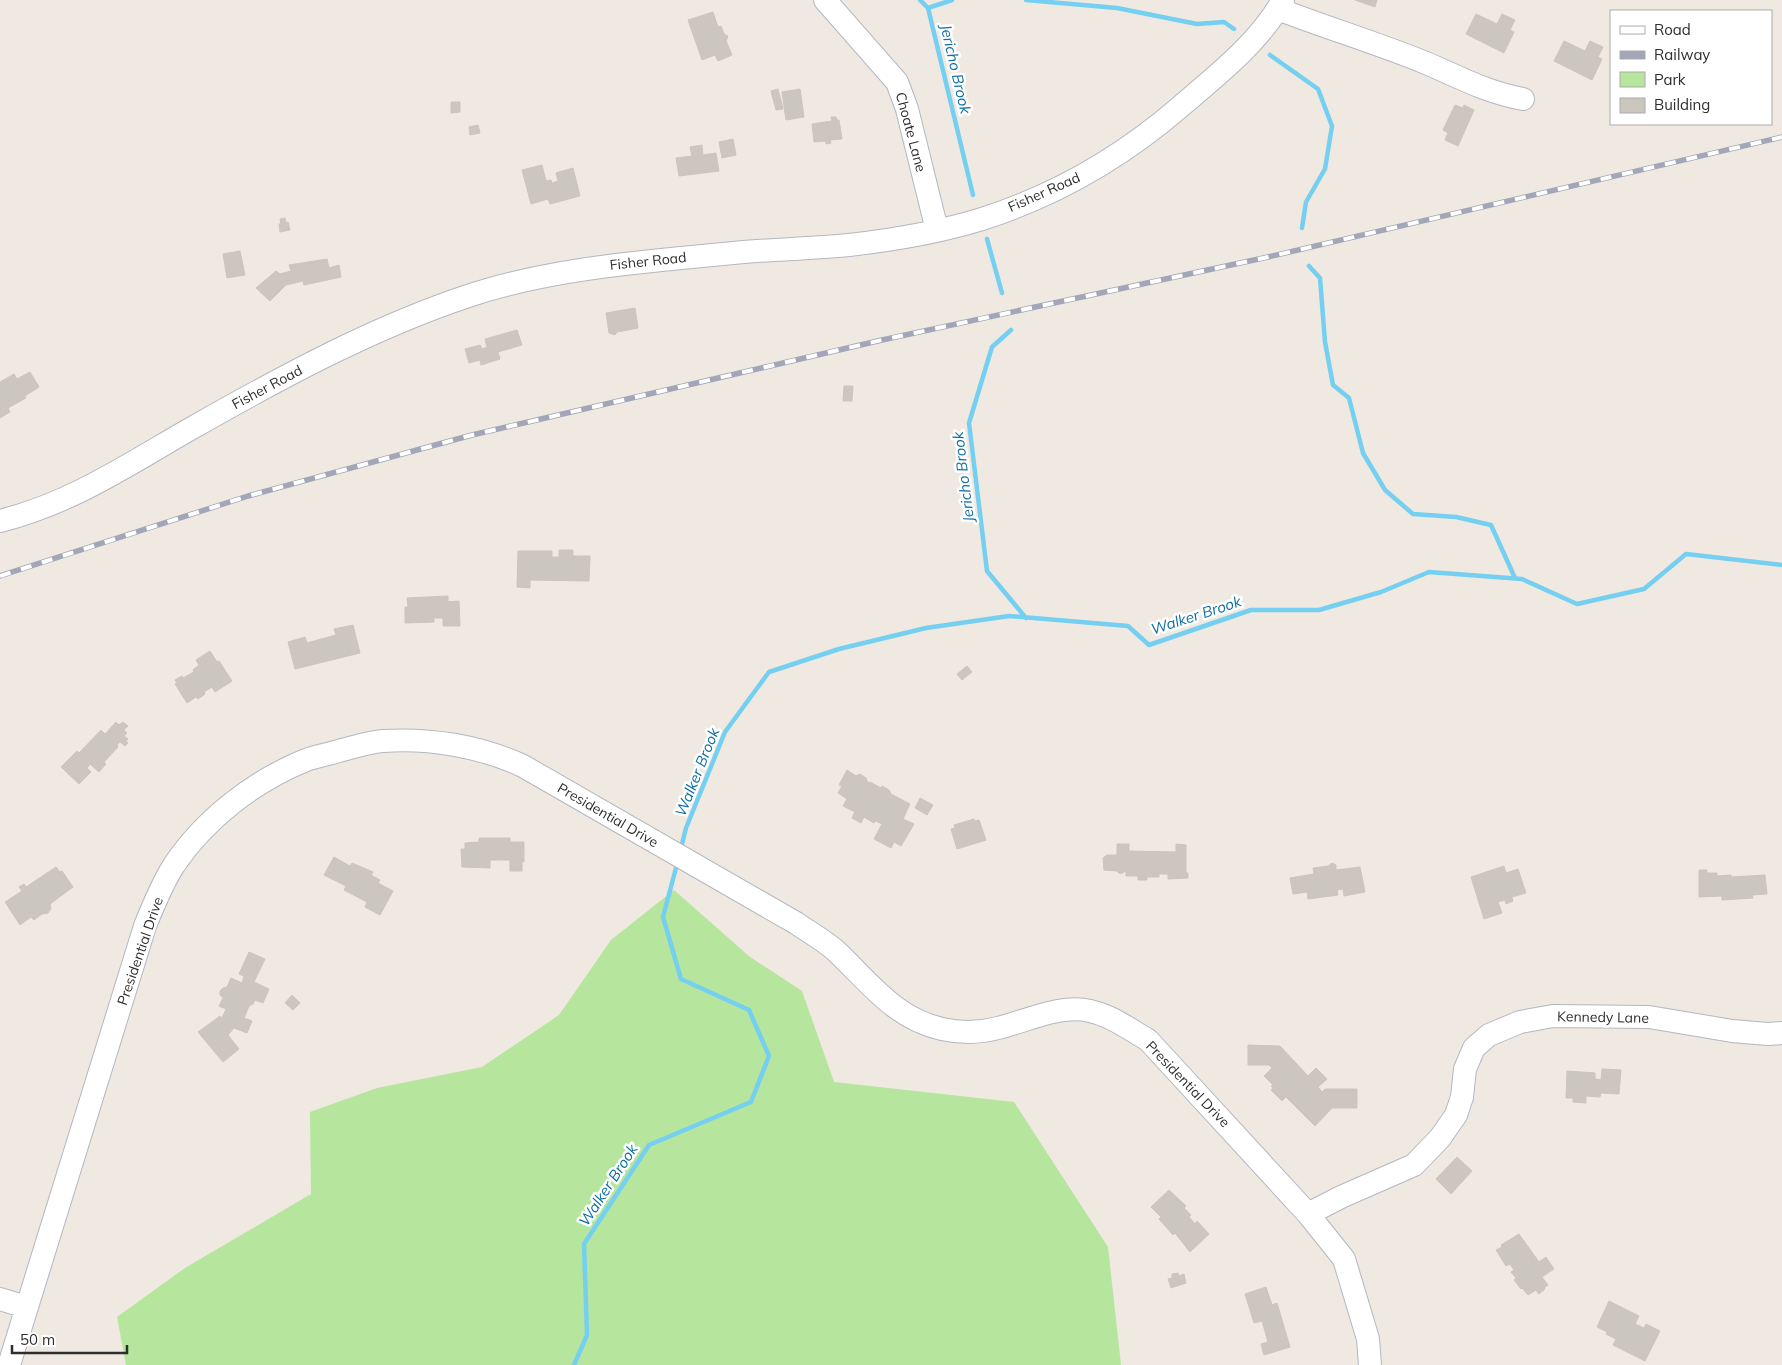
<svg xmlns="http://www.w3.org/2000/svg" width="1782" height="1365" font-family="Mulish,sans-serif">
	<style>
		.green { fill: #b6e59e }
		.lines { fill: none; stroke-linecap: round; stroke-linejoin: round }
		.stream { stroke: #75cff0; stroke-width: 4.5 }
		.building { fill: #cbc7bf; stroke: #cbc5ba }
		.minor-casing { stroke: #b4b7c1; stroke-width: 24 }
		.minor { stroke: #fff; stroke-width: 22 }
		.rail-casing { stroke: #a3a6b8; stroke-width: 5.5 }
		.rail { stroke: #fff; stroke-width: 4; stroke-dasharray: 11; stroke-linecap: butt }
		.labels { text-anchor: middle; dominant-baseline: central; stroke-width: 5; stroke-linejoin: round; paint-order: stroke }
		.street-label { font-size: 14px; fill: #2e2e2e; stroke: #fff }
		.water-label { font-size: 15px; font-style: italic; fill: #0d6fa3; stroke: #fff }
	</style>
	<rect width="100%" height="100%" fill="#efe9e1"/>
	<path class="green" d="M674 890 750 957 802 991 834 1082 1014 1102 1108 1247 1121 1365H126L117 1317 185 1268 311 1194 310 1112 377 1088 482 1067 559 1015 611 940Z"/>
	<g class="lines">
		<path class="stream" d="M920 0 928 8 952 0
			M1026 0 1117 8 1197 24 1224 22 1234 29
			M928 8 973 195
			M1270 55 1318 89 1332 126 1325 169 1306 202 1302 228
			M987 239 1002 293
			M1309 266 1320 278 1325 342 1333 385 1349 398 1363 453 1385 490 1413 514 1456 517 1491 525 1515 578
			M1011 330 992 347 969 423 987 571 1026 618
			M682 844 686 828 725 732 769 672 839 649 926 628 1009 616 1128 626 1149 645 1251 610H1319L1381 592 1429 572 1522 579 1577 604 1644 589 1686 554 1782 565
			M574 1365 587 1335 584 1244 649 1145 751 1102 769 1056 749 1010 681 979 663 917 676 868"/>
	</g>
	<path class="building" d="M1355 0H1377L1375 7Z
		M713 12 718 27 721 26 724 34 728 36 726 41 732 55 718 61 715 55 702 60 688 20Z
		M1476 14 1497 24 1502 14 1515 20 1510 30 1514 32 1504 53 1466 34Z
		M1564 41 1585 51 1590 41 1603 47 1598 57 1602 59 1592 80 1554 61Z
		M778 89 783 109 776 110 771 91Z
		M800 89 804 117 786 120 782 92Z
		M451 102H460V112L451 113Z
		M1455 105 1463 108 1464 105 1474 110 1458 146 1445 140 1448 133 1443 130Z
		M831 117H836L837 120H839L842 139 830 140 831 143 826 144V141L814 142 812 124 832 121Z
		M478 125 480 133 470 135 469 127Z
		M733 139 736 155 722 158 719 142Z
		M702 145 703 155 716 153 719 171 679 176 676 158 692 156 690 147Z
		M542 165 546 181 551 180 552 183 558 181 556 173 573 168 580 196 550 204 548 199 531 204 522 170Z
		M285 218 286 223 288 222 290 230 280 232 279 224H281L280 219Z
		M240 251 245 275 227 278 223 254Z
		M327 259 329 268 339 265 341 277 304 285 303 281 286 285 270 301 256 288 276 271 280 274 291 271 289 265Z
		M635 308 638 328 617 332 615 335 609 333 606 313Z
		M517 330 522 345 498 352 500 359 481 365 480 360 469 363 465 349 480 345 482 349 487 347 485 339Z
		M30 372 39 387 25 396 26 398 8 408 10 412 0 418V382L14 374 17 379Z
		M844 386H853L852 401H843Z
		M559 550H573V556H590L589 581 530 580V588L517 587 518 551H552V557H559Z
		M448 596V602L459 601 460 626H443V618H434V622L405 623V607H408L407 598Z
		M353 625 360 653 295 669 288 642 305 637 307 643 336 635 334 629Z
		M210 651 217 662 219 661 232 681 215 692 212 687 204 692 205 694 198 699 196 697 187 703 175 684 177 683 175 680 182 676 183 678 194 672 193 670 199 665 196 660Z
		M967 666 972 672 962 680 957 674Z
		M116 722 119 725 123 722 128 726 124 730 127 733 124 736 128 739 126 741 128 743 125 746 120 742 117 745 118 747 104 762 106 764 99 772 90 764 87 768 91 772 79 784 61 767 77 751 79 753 101 730 105 734Z
		M847 770 856 776 860 774 866 778 868 783 870 782 881 788 882 786 889 790 891 794 910 804 903 819 914 824 901 846 894 842 891 848 874 839 882 824 876 821 874 823 864 817 861 823 852 818 855 812 843 806 847 799 838 793 842 786 839 785Z
		M920 798 933 805 927 815 915 808Z
		M974 819 975 821 979 820 986 840 957 849 951 829 955 828 954 825Z
		M479 838H510V842H524V862L522 861V871H510V860H490V868L462 867 461 849H465V843L479 842Z
		M1117 844H1129V851L1176 852V844L1186 845V873H1188V878L1168 879V874H1159V877H1147V880H1138V876H1126V871L1120 874 1117 871 1104 870 1103 858 1107 855H1117Z
		M334 857 350 866 352 863 373 872 371 875 380 880 378 883 393 891 380 915 365 907 367 902 344 890 346 886 324 875Z
		M1332 863 1336 865V870L1360 867 1365 892 1344 896 1343 889 1337 890 1338 895 1308 899 1307 892 1293 894 1290 878 1314 874 1313 868 1328 866Z
		M1504 866 1506 873 1518 869 1526 893 1512 897 1513 901 1506 904 1505 900 1498 902 1502 913 1484 919 1471 877Z
		M56 867 60 872 62 871 73 887 50 904 51 909 48 913 42 914 34 920 31 917 20 925 5 902 22 891 19 887 24 884 26 887Z
		M1699 870H1707V873H1717V876L1731 875V877L1765 875 1767 894 1752 895 1753 898 1722 900V896L1699 897Z
		M249 952 265 959 254 982 269 989 263 1003 255 1000 253 1004 249 1006 244 1018 252 1021 247 1033 234 1028 228 1035 239 1049 223 1062 198 1032 220 1016 222 1018 226 1009 219 1006 223 998 220 995V991L223 988 227 987 231 978 242 983 244 976 239 974Z
		M292 995 300 1003 293 1010 285 1003Z
		M1248 1045 1280 1046 1308 1076 1316 1068 1327 1079 1318 1087 1322 1092 1325 1089H1357V1108H1332L1315 1126 1286 1097 1282 1101 1271 1090 1273 1088 1271 1086 1273 1085 1264 1076 1272 1068 1269 1065H1248Z
		M1602 1069 1621 1070 1619 1094 1601 1093 1600 1097 1586 1096V1103L1573 1102V1098H1566L1567 1071 1595 1073V1079L1601 1080Z
		M1457 1157 1472 1171 1451 1194 1436 1179Z
		M1169 1190 1186 1206 1184 1208 1191 1215 1189 1217 1195 1224 1197 1221 1209 1234 1190 1252 1175 1233 1173 1235 1159 1219 1161 1217 1151 1207Z
		M1519 1234 1539 1262 1546 1257 1554 1269 1542 1277 1548 1285 1544 1288 1545 1289 1539 1294 1536 1290 1528 1295 1522 1288 1521 1289 1514 1280 1516 1278 1511 1272 1514 1270 1510 1264 1506 1266 1496 1250 1502 1247 1501 1245Z
		M1178 1273 1179 1276 1184 1274 1186 1283 1171 1288 1168 1279 1172 1278V1274Z
		M1266 1287 1272 1305 1277 1303 1290 1347 1264 1355 1261 1344 1268 1342 1262 1321 1254 1323 1245 1294Z
		M1609 1301 1639 1316 1635 1324 1644 1328 1646 1324 1660 1331 1645 1361 1613 1345 1616 1339 1606 1334 1607 1332 1597 1327Z"/>
	<g class="lines">
		<defs>
			<path id="minor" d="M825 0 897 82 907 109 937 230
				M1278 9C1327 28 1377 43 1426 63 1459 77 1488 93 1523 99
				M0 521C72 503 129 464 192 428 280 378 372 328 468 296 524 277 584 268 643 262 681 258 719 254 757 251 787 249 819 248 849 245 893 240 940 232 982 219 1054 196 1122 157 1180 107 1217 75 1258 44 1283 0
				M1308 1214 1341 1197 1414 1165 1440 1138 1456 1115 1462 1097 1465 1069 1474 1048 1489 1035 1520 1022 1553 1016 1649 1017 1732 1031 1768 1034 1782 1033
				M0 1299 26 1307
				M9 1365 145 926C153 906 162 884 174 865 205 819 254 781 306 760 317 756 330 754 342 750 355 747 369 742 383 741 430 738 480 746 523 766L796 923C809 932 825 941 836 951 870 983 894 1018 942 1029 960 1033 979 1033 998 1028 1027 1021 1060 1004 1090 1011 1112 1016 1129 1029 1148 1040L1308 1214 1344 1259 1368 1339 1370 1365"/>
		</defs>
		<use href="#minor" class="minor-casing"/>
		<use href="#minor" class="minor"/>
		<defs>
			<path id="rail" d="M0 576 248 496 472 435 882 340 1268 257 1782 137"/>
		</defs>
		<use href="#rail" class="rail-casing"/>
		<use href="#rail" class="rail"/>
	</g>
	<g class="labels">
		<g class="street-label">
			<text transform="translate(911 132) rotate(75)">Choate Lane</text>
			<text transform="translate(1044 192) rotate(-24)">Fisher Road</text>
			<text transform="translate(648 261) rotate(-6)">Fisher Road</text>
			<text transform="translate(267 387) rotate(-28)">Fisher Road</text>
			<text transform="translate(608 815) rotate(30)">Presidential Drive</text>
			<text transform="translate(140 951) rotate(-71)">Presidential Drive</text>
			<text transform="translate(1603 1017) rotate(1)">Kennedy Lane</text>
			<text transform="translate(1188 1084) rotate(46)">Presidential Drive</text>
		</g>
		<g class="water-label">
			<text transform="translate(956 69) rotate(77)">Jericho Brook</text>
			<text transform="translate(963 477) rotate(-97)">Jericho Brook</text>
			<text transform="translate(1196 615) rotate(-18)">Walker Brook</text>
			<text transform="translate(697 772) rotate(-68)">Walker Brook</text>
			<text transform="translate(608 1185) rotate(-57)">Walker Brook</text>
		</g>
	</g>
	<rect x="1610" y="10" width="162" height="115" fill="#ffffff" stroke="#ababab"/>
	<rect x="1620" y="26" width="25" height="8" fill="#ffffff" stroke="#ababab"/>
	<text x="1654" y="35" font-size="15" fill="#2e2e2e">Road</text>
	<rect x="1620" y="51" width="25" height="8" fill="#a3a6b8" stroke="#ababab"/>
	<text x="1654" y="60" font-size="15" fill="#2e2e2e">Railway</text>
	<rect x="1620" y="72" width="25" height="15" fill="#b6e59e" stroke="#ababab"/>
	<text x="1654" y="85" font-size="15" fill="#2e2e2e">Park</text>
	<rect x="1620" y="98" width="25" height="15" fill="#cbc7bf" stroke="#ababab"/>
	<text x="1654" y="110" font-size="15" fill="#2e2e2e">Building</text>
	<path d="M12 1345v8h115v-8" fill="none" stroke="#2e2e2e" stroke-width="2.5"/>
	<text x="20" y="1345" font-size="15" fill="#2e2e2e" stroke="#ffffff" stroke-width="4" paint-order="stroke">50 m</text>
</svg>
